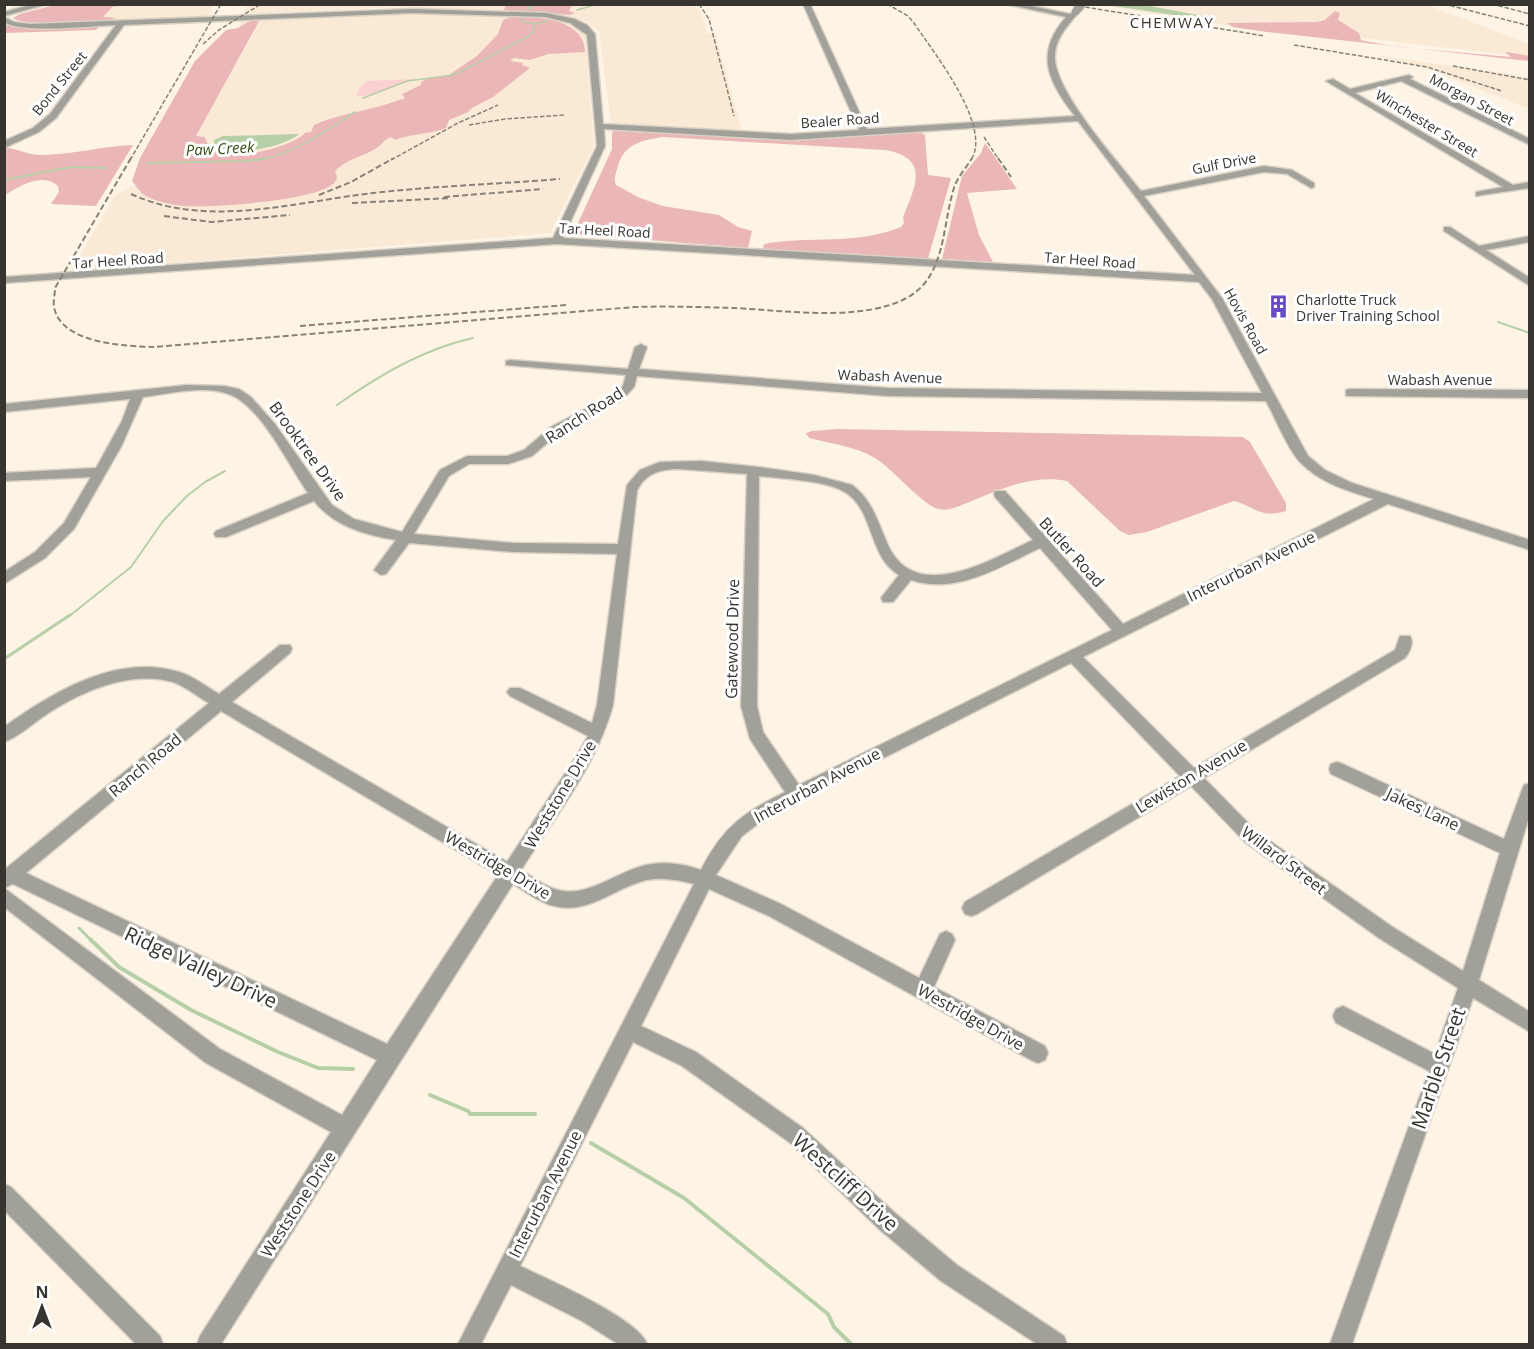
<svg xmlns="http://www.w3.org/2000/svg" width="1534" height="1349" font-family="'Open Sans',sans-serif">
	<style>
		.built { fill: #f9e9d5 }
		.green { fill: #fbd0d1 }
		.forest { fill: #eab6b7 }
		.water { fill: #b7cfa6 }
		.lines { fill: none; stroke-linecap: round; stroke-linejoin: round }
		.stream-far3 { stroke: #b7cfa6; stroke-width: 1.5 }
		.stream-far2 { stroke: #b7cfa6; stroke-width: 2 }
		.stream-far1 { stroke: #b7cfa6; stroke-width: 3 }
		.stream { stroke: #b7cfa6; stroke-width: 4 }
		.minor-casing { stroke: #dad1c5; stroke-width: 3 }
		.minor { fill: #a1a19a; fill-rule: evenodd }
		.rail-far1 { stroke: #878178; stroke-width: 1.5; stroke-dasharray: 4.5 2; stroke-linecap: butt }
		.rail { stroke: #878178; stroke-width: 2; stroke-dasharray: 6 3; stroke-linecap: butt }
		.minor-bridge-casing { stroke: #dad1c5; stroke-width: 10; stroke-linecap: butt }
		.minor-bridge { stroke: #a1a19a; stroke-width: 8 }
		.labels { text-anchor: middle; dominant-baseline: central; stroke-width: 6; stroke-linejoin: round; paint-order: stroke }
		.far-street-label { font-size: 14px; fill: #38342f; stroke: #fff }
		.far-poi-label { font-size: 14px; fill: #38342f; stroke: #fff; text-anchor: start }
		.far-neighbourhood-label { font-size: 15px; letter-spacing: 1.5px; fill: #3d342a; stroke: #fff }
		.far-water-label { font-size: 15px; font-style: italic; fill: #324e15; stroke: #fff }
		.street-label { font-size: 16px; fill: #38342f; stroke: #fff }
		.near-street-label { font-size: 20px; fill: #38342f; stroke: #fff }
	</style>
	<rect width="100%" height="100%" fill="#fef4e6"/>
	<path class="built" d="M248 4 692 5 701 12 707 33H715L742 131 611 123 599 31 587 22 567 15 537 12 395 7 243 14Z
		M54 5H213L208 16 41 23 24 22 13 18 23 13Z
		M1099 5H1427L1529 44V57L1290 30 1224 25Z
		M390 13 551 18 572 24 585 34 594 145 550 233 71 271 115 195 177 163 242 20Z
		M1368 54 1529 77V109L1426 68Z"/>
	<path class="green" d="M415 79 370 96H356L360 87 367 81Z"/>
	<path class="forest" d="M59 4H124V5L112 7 103 17 116 18 111 20C91 21 27 28 13 18L20 14Z
		M573 4 569 11 575 13 570 15 504 10 506 5Z
		M1335 11 1340 13 1338 20 1359 33 1361 40 1365 41 1399 47 1511 57 1505 52H1507L1529 56V61L1267 32 1233 27 1227 23 1317 22 1325 20Z
		M515 15C540 17 585 20 585 52L548 54 530 60 514 58 510 61 523 63 522 65 530 68 493 97 472 108 468 112 449 120 446 128C429 135 412 133 395 140L391 137C383 140 381 146 375 149 360 158 350 157 335 171 336 175 338 177 336 180 328 201 206 208 184 206 173 205 158 202 148 197 141 194 137 187 132 181L140 158 195 61 226 30 238 28 250 21H259L196 136 205 137C211 169 290 149 305 133L311 132 314 125C344 112 375 110 405 98L402 94 421 85V82L429 78 449 75 477 56 498 34 503 20Z
		M4 25 31 28 101 25 96 30 5 33Z
		M617 130 790 140 920 132 925 135 928 175 951 178 928 259 763 249 764 244C812 235 854 246 901 227L904 223 903 217C916 185 930 158 885 150L663 137C642 140 624 144 618 166 616 173 613 178 616 185L640 198 663 206 719 215 738 227 752 231 748 248 573 234 612 149V132Z
		M985 143 1017 189 967 193 979 235 993 262 942 259 962 176 981 153Z
		M133 145 96 206 51 204 59 192 58 186C42 172 20 186 5 195V148C12 147 29 155 40 155 73 155 102 146 133 145Z
		M838 429 1243 437 1250 442 1286 503V511C1261 519 1256 507 1234 501L1147 532 1129 535 1120 531 1067 481C1035 474 1002 488 974 500 963 504 950 512 939 509 924 507 892 468 875 458 855 446 831 444 809 438L806 433 812 431Z"/>
	<path class="water" d="M1107 5H1145L1213 18 1207 20Z
		M299 134C285 147 228 159 214 144V140L223 136Z"/>
	<g class="lines">
		<path class="stream-far3" d="M528 9 536 4
			M577 10 598 4
			M522 19 524 22 535 24 548 21
			M363 98 407 81 454 75 527 37 533 32 535 24
			M256 160C292 156 325 131 355 112"/>
		<path class="stream-far2" d="M147 163 246 161 268 158
			M4 180 71 167 107 168
			M1498 322 1530 333
			M337 405C378 376 423 349 473 338
			M68 617 131 567 163 521 187 496 205 482 225 471"/>
		<path class="stream-far1" d="M4 659 70 615
			M79 928 91 940"/>
		<path class="stream" d="M90 939 119 967 191 1010 278 1052 318 1068 353 1069
			M430 1095 468 1111 470 1114H535
			M591 1143 684 1198 828 1314 834 1327 851 1344"/>
		<defs>
			<path id="minor" d="M34 4H48L4 16V12Z
				M803 4H810L867 129 1075 116C1048 81 1034 54 1066 17L1005 4H1022L1070 14 1076 9 1080 11C1069 24 1056 37 1055 55 1052 89 1118 162 1141 191L1264 166 1292 170 1314 183V187L1311 188 1287 174 1264 172 1144 196 1222 298 1308 456 1325 470 1352 483 1530 540V550L1388 504 1083 657 1194 768 1395 650 1400 636H1410C1414 643 1410 652 1405 658L1204 778 1257 832 1391 926 1463 971 1500 853 1331 774 1329 769 1331 764 1337 762 1343 764 1504 839 1522 790 1524 785 1530 783V814L1479 980 1530 1012V1032L1473 998 1352 1344H1330L1429 1071 1336 1023 1333 1016 1336 1009 1343 1006 1435 1054 1458 988 1379 938 1245 842 1191 786 977 914 971 916 965 914 962 908 965 902 1180 776 1071 663 767 817 742 836 716 875 781 904 919 978 940 934 946 931 952 934 955 940 934 987 1045 1046 1048 1053 1045 1060 1038 1063 1031 1060 769 916 709 889 641 1026 696 1052 803 1128 895 1213 957 1265 1064 1336 1067 1344H1037L941 1281 879 1229 789 1142 682 1066 633 1042 520 1266C547 1279 639 1319 647 1344H618L582 1321 511 1285 481 1344H458L694 884C679 880 663 877 647 880 615 887 589 915 554 906 539 903 525 891 513 884L221 1344H197L200 1336 331 1132 206 1063 4 907V888L220 1049 342 1115 377 1060 13 884 4 888V870L209 703C198 697 185 686 173 682 130 670 82 691 47 714 33 723 19 737 4 742V727C53 692 117 653 179 672 193 676 207 687 219 694L280 645H290L292 649 290 653 232 702 507 862 577 755 588 736 510 696 507 692 510 688H520L592 723 597 705 617 554 513 552 409 543 386 574 381 575 374 570 396 540C365 535 334 526 314 501L226 537H216L214 534 216 531 308 493C289 466 262 408 231 395 205 384 169 394 143 397L122 445 74 529 45 558 4 584V572L35 552 64 523 91 477 4 481V473L96 468 122 421 130 399 4 412V404L187 385 224 386 239 389 251 397 275 424 332 505 354 519 402 532 440 470 467 456H507L524 450 551 427 614 394 623 386 626 375 506 365V361L510 360 628 369 635 347 641 344 647 347 639 369 888 388 1262 393 1212 299 1199 282 557 244 4 283V277L553 238 597 146 587 35 570 23 546 17 413 13 124 25 56 118 39 132 4 148V141L33 128 50 114 116 25C92 26 23 34 4 22V17L14 22 30 24 413 9 546 13 575 19 587 25 595 34 603 124 791 134 859 130ZM1078 121 1195 275 563 238 605 146 604 129 791 140ZM637 376 888 396 1266 401C1275 417 1288 450 1300 462 1320 483 1348 491 1374 499L1123 624 1005 491H995L994 494 995 497 1033 540C992 559 914 607 887 543 877 520 872 500 852 485L814 475 758 467 701 461 660 462 640 470 627 485 618 544 513 543 414 534 449 476 469 464H508L532 456 559 433 622 400 634 387ZM679 469 747 474 741 706 750 739 785 792C743 813 723 827 701 870 684 864 664 861 646 865 618 871 588 898 558 890 545 887 532 877 521 870 555 817 596 766 613 705L637 491C645 473 661 469 679 469ZM759 476C783 479 822 480 843 491 875 508 867 556 899 575L881 598 883 602H893L911 580C957 595 999 567 1040 548L1112 630 799 785 763 732 757 706ZM221 711 498 875 387 1044 26 873Z
				M1409 75 1413 77 1410 79 1530 139V145L1401 81 1355 93 1513 185 1530 182V188L1476 196V192L1503 187 1326 81 1333 79 1350 89Z
				M1444 227H1450L1479 246 1530 236V242L1486 250 1530 278V286L1444 231Z
				M1350 389 1530 390V398L1346 396V390Z
				M4 1184 11 1187 160 1336 163 1344H136L4 1210Z"/>
		</defs>
		<use href="#minor" class="minor-casing"/>
		<use href="#minor" class="minor"/>
		<path class="rail-far1" d="M699 4 709 19 734 116
			M887 4 908 16 914 23C933 52 993 126 971 160
			M1066 4 1265 36
			M1444 4 1530 26
			M1492 4 1530 14
			M203 44 219 30 261 4
			M1294 45 1427 67 1502 91
			M1453 66 1530 80
			M469 125 505 119 565 115
			M984 137 999 160
			M130 160 221 4
			M391 160 458 123 498 105"/>
		<path class="rail" d="M131 158 55 288C55 294 53 302 54 307 61 344 125 346 154 347L634 307C668 306 701 307 734 308 784 310 888 327 924 284 946 258 944 216 955 185 959 175 967 167 972 158
			M998 158 1011 177
			M131 194C207 229 294 202 373 193 435 186 498 184 560 179
			M319 195 351 182 394 158
			M444 197 543 189
			M352 203 451 198
			M164 216 211 222 290 215
			M300 326 566 305"/>
		<defs>
			<path id="minor-bridge" d="M1076 11 1082 4"/>
		</defs>
		<use href="#minor-bridge" class="minor-bridge-casing"/>
		<use href="#minor-bridge" class="minor-bridge"/>
	</g>
	<defs>
		<symbol id="building-bare" viewBox="-9 -9 18 18"><path d="M-4-6H4V6H1V3H-1V6H-4ZM-2.5-4.3h1.7v1.8h-1.7ZM.8-4.3h1.7v1.8H.8ZM-2.5-1h1.7V.8h-1.7ZM.8-1h1.7V.8H.8Z" fill="#694bc4" stroke="#fff" stroke-width="2.5" paint-order="stroke"/></symbol>
	</defs>
	<g fill-rule="evenodd">
		<use href="#building-bare" x="1262" y="290" width="33" height="33"/>
	</g>
	<g class="labels">
		<g class="far-street-label">
			<text transform="translate(59 83) rotate(-51)">Bond Street</text>
			<text transform="translate(1472 99) rotate(28)">Morgan Street</text>
			<text transform="translate(840 120) rotate(-4)">Bealer Road</text>
			<text transform="translate(1427 123) rotate(31)">Winchester Street</text>
			<text transform="translate(1224 163) rotate(-11)">Gulf Drive</text>
			<text transform="translate(605 230) rotate(3)">Tar Heel Road</text>
			<text transform="translate(118 260) rotate(-4)">Tar Heel Road</text>
			<text transform="translate(1090 260) rotate(4)">Tar Heel Road</text>
			<text transform="translate(1246 321) rotate(61)">Hovis Road</text>
			<text transform="translate(890 376) rotate(2)">Wabash Avenue</text>
			<text x="1440" y="379">Wabash Avenue</text>
		</g>
		<g class="far-poi-label">
			<text x="1296" y="299">Charlotte Truck<tspan x="1296" dy="16">Driver Training School</tspan></text>
		</g>
		<g class="far-neighbourhood-label">
			<text x="1172" y="22">CHEMWAY</text>
		</g>
		<g class="far-water-label">
			<text transform="translate(220 148) rotate(-3)">Paw Creek</text>
		</g>
		<g class="street-label">
			<text transform="translate(584 415) rotate(-33)">Ranch Road</text>
			<text transform="translate(308 451) rotate(54)">Brooktree Drive</text>
			<text transform="translate(1072 552) rotate(48)">Butler Road</text>
			<text transform="translate(1251 566) rotate(-26)">Interurban Avenue</text>
			<text transform="translate(732 639) rotate(-89)">Gatewood Drive</text>
			<text transform="translate(145 765) rotate(-40)">Ranch Road</text>
			<text transform="translate(1191 776) rotate(-31)">Lewiston Avenue</text>
			<text transform="translate(817 785) rotate(-28)">Interurban Avenue</text>
			<text transform="translate(560 794) rotate(-59)">Weststone Drive</text>
			<text transform="translate(1423 809) rotate(25)">Jakes Lane</text>
			<text transform="translate(1284 860) rotate(37)">Willard Street</text>
			<text transform="translate(498 865) rotate(30)">Westridge Drive</text>
			<text transform="translate(971 1017) rotate(29)">Westridge Drive</text>
			<text transform="translate(545 1194) rotate(-63)">Interurban Avenue</text>
			<text transform="translate(298 1204) rotate(-57)">Weststone Drive</text>
		</g>
		<g class="near-street-label">
			<text transform="translate(201 967) rotate(25)">Ridge Valley Drive</text>
			<text transform="translate(1438 1068) rotate(-71)">Marble Street</text>
			<text transform="translate(846 1182) rotate(42)">Westcliff Drive</text>
		</g>
	</g>
	<rect width="1534" height="1349" fill="none" stroke="#38342f" stroke-width="12"/>
	<g transform="translate(42 1307)" stroke="#ffffff" stroke-width="4.5" paint-order="stroke">
	<path d="M0-4.5L10 22L0 15L-10 22Z" fill="#38342f"/>
	<text y="-9" font-size="16" font-weight="bold" text-anchor="middle" fill="#38342f">N</text>
	</g>
</svg>
